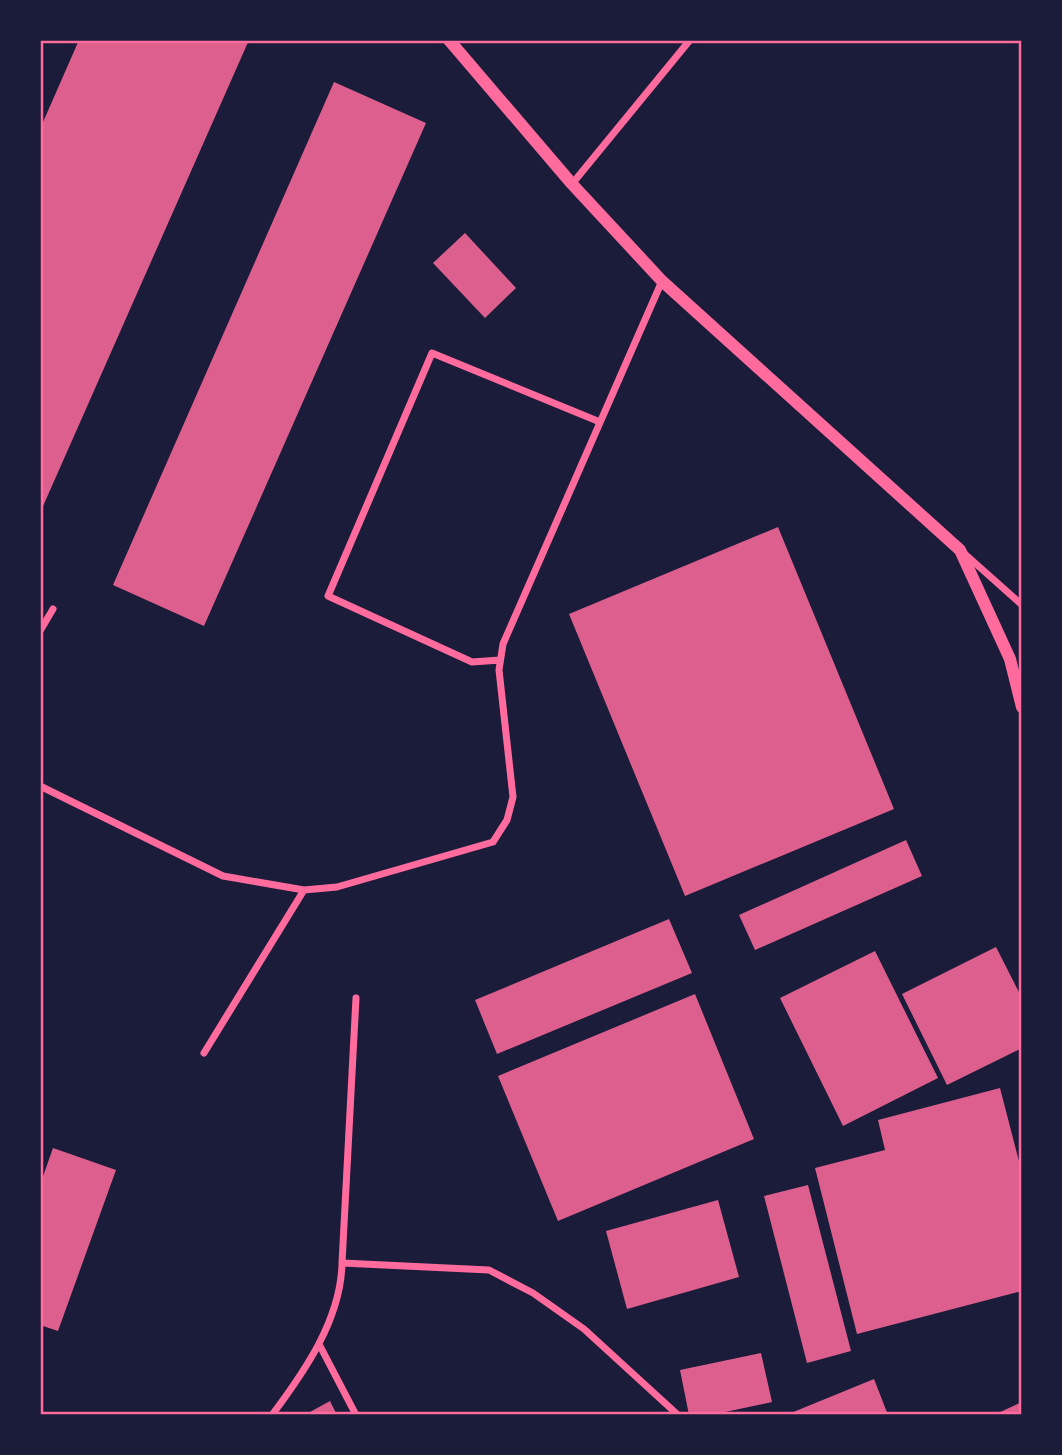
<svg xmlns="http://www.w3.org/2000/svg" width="1062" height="1455" font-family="'Fira Sans Condensed',sans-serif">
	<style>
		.building { fill: #dd5f8e }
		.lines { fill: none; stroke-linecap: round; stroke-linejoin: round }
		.minor { stroke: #ff6b9d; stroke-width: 7 }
		.tertiary { stroke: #ff6b9d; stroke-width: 12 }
		.neatline { fill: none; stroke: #ff6b9d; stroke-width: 2.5 }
	</style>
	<rect width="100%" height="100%" fill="#1b1b3a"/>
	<path class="building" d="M79 40H249L40 513V129Z
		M334 82 426 123 204 626 113 585Z
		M465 233 516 288 485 318 433 263Z
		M778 527 894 809 685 896 569 614Z
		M906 840 922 876 755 950 739 915Z
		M669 919 692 973 497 1054 475 1000Z
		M996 947 1022 998V1048L947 1085 902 994Z
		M875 951 938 1078 843 1126 780 998Z
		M695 994 754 1139 558 1221 498 1076Z
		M1000 1088 1022 1173V1291L857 1334 815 1168 885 1150 878 1120Z
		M53 1148 116 1170 58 1331 40 1325V1185Z
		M808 1185 851 1351 807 1363 764 1196Z
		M718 1200 739 1277 627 1309 606 1231Z
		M761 1353 772 1402 711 1415H689L680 1370Z
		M874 1379 888 1415H786Z
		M330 1401 337 1415H311L310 1412Z
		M1022 1402V1415H994Z"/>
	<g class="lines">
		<path class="minor" d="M572 184 690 40
			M966 555 1022 605
			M40 631 53 609
			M500 660 472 662 328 596 432 353 600 422
			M40 786 223 876 304 890
			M204 1053 304 890 337 887 493 842 507 820 513 797 499 670 503 644 662 281
			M342 1263 356 998
			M319 1344 356 1415
			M272 1415C305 1371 341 1319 342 1263L489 1270 533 1293 584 1329 678 1415"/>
		<path class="tertiary" d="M449 40 572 184 662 281 960 550 1010 659 1022 707"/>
	</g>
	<rect width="1062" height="1455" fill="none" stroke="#1b1b3a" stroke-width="84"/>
	<rect x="42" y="42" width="978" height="1371" class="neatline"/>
</svg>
